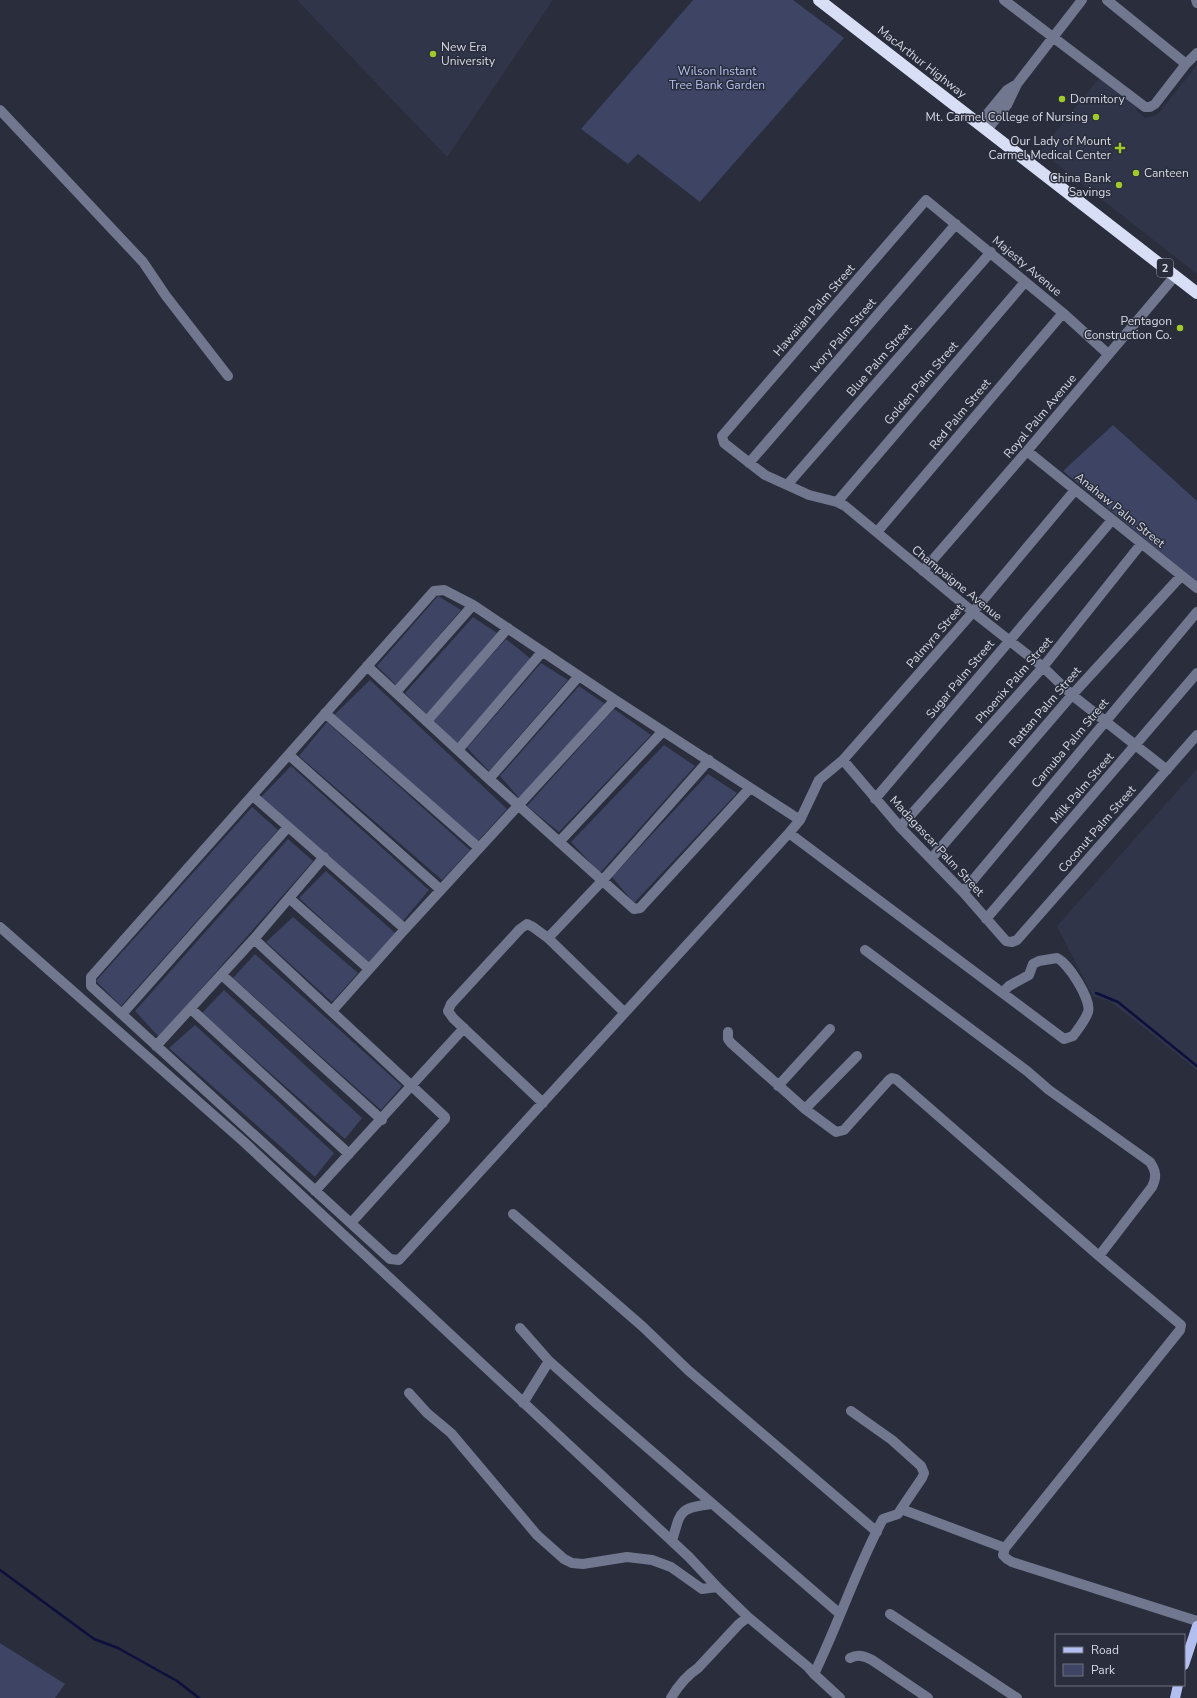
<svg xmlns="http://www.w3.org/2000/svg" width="1197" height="1698" font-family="'Nunito Sans',sans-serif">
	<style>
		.built { fill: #30354a }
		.green { fill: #3d4464 }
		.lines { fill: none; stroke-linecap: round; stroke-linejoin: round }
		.stream { stroke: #0d0f3c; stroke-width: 2.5 }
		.minor { stroke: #70778e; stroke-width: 10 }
		.major { stroke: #b3bff0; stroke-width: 10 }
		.highway { stroke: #d7def6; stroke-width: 12 }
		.poi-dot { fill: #a0c92b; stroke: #292d3c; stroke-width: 1.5 }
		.labels { text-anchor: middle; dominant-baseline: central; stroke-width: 3; stroke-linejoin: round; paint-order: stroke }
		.shield { fill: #292d3c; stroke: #a2a5b1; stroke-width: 1 }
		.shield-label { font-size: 11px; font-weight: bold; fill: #d6d9e3 }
		.poi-label { font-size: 12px; fill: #d6d9e3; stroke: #292d3c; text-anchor: end }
		.street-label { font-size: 12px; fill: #d6d9e3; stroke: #292d3c }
		.park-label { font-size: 12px; fill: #b7c3f2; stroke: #292d3c }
	</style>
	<rect width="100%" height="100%" fill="#292d3c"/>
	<path class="built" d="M297 0H553L447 157Z
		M1197 65V274L1040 151 1100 77 1138 107 1136 110 1145 118 1158 114Z
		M1197 769V1070L1110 1001 1093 997 1057 926Z"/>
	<path class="green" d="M693 0H793L844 38 700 202 638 154 628 164 581 129Z
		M1113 425 1197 501V582L1063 471Z
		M438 596 461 610 396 685 377 666Z
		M473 617 497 633 427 715 405 693Z
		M506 639 531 659 457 744 433 720Z
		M541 663 568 680 489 771 467 748Z
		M370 680 507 809 478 841 334 715Z
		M579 686 605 704 519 798 500 776Z
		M614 709 651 735 559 832 527 806Z
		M327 722 470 850 442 880 299 756Z
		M664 745 695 766 600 873 571 842Z
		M291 766 429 890 403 921 261 797Z
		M708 774 737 793 634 903 612 877Z
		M252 807 278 830 121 1006 96 981Z
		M288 839 313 861 159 1037 135 1011Z
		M326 871 395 933 369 963 299 898Z
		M293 917 358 973 332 1002 266 942Z
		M255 954 402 1086 381 1110 233 978Z
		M224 990 362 1118 345 1139 202 1013Z
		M195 1025 334 1153 315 1177 169 1048Z
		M0 1643 65 1684 55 1698H0Z"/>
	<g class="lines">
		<path class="stream" d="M1096 993 1118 1002 1197 1066
			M0 1570 94 1639 118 1648 177 1681 199 1698"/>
		<path class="minor" d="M1004 0 1145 107H1150L1155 104 1186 64 1197 53
			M1107 0 1186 64
			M1196 0 1197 3
			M0 110 143 262 166 296 228 376
			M979 124 1007 90 1017 84
			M987 130 1007 105 1017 84 1082 0
			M1108 354 1063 313 926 200 722 436 724 443 765 475 809 495 837 502 845 506 973 612 1043 667 1072 695 1167 770
			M1027 451 1197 588
			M749 463 956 224
			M787 485 991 252
			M837 502 1025 282
			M877 532 1063 313
			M923 571 1027 451 1175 276
			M367 666 489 779 634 909 640 908 750 788
			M396 692 473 605
			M325 713 479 848
			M427 721 508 628
			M458 750 542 652
			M289 755 441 890
			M843 760 900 827 963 892 1006 941 1012 942 1017 940 1197 735
			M489 779 579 676
			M253 796 405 929 615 700
			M875 799 1112 520
			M800 820 615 700 473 605 444 590 434 591 91 977V986L390 1259 399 1260 789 833 800 820 819 780 843 760 973 612 1075 490
			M900 827 1043 667 1141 544
			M789 833 1064 1039 1073 1036C1078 1029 1085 1021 1088 1012 1092 1000 1068 963 1057 958L1039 961 1033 964 1029 975 1009 986 1003 992
			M559 842 663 731
			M931 859 1072 695 1181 576
			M963 892 1197 612
			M289 898 369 969
			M986 919 1197 673
			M0 927 244 1142 689 1557 717 1587
			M548 938 602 881 709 760
			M254 939 445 1117V1119L351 1223
			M865 950 1027 1071 1049 1090 1150 1162C1156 1171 1157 1177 1152 1187L1099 1256
			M222 975 382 1120
			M191 1009 349 1154
			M332 1011 405 929
			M122 1014 288 827
			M728 1032V1039L731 1043 805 1109 836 1132 844 1130 889 1080 892 1078 896 1079 1099 1256 1181 1325 1180 1330 1005 1548 1003 1555 1007 1559 1012 1562 1197 1621
			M156 1046 254 939 324 857
			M778 1086 830 1029
			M543 1103 453 1018 448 1011 451 1004 520 929 527 924 533 927 548 938 624 1012
			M805 1109 857 1056
			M315 1191 464 1028
			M513 1214 642 1326 689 1371 877 1532
			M520 1328 549 1361 597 1404 840 1614
			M409 1393 427 1413 451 1433 537 1535 564 1559 572 1563 583 1564 627 1557 652 1560 671 1567 702 1589 717 1587 748 1617 808 1667 814 1674
			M523 1403 549 1361
			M851 1411 892 1440 921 1466 924 1473 922 1478 901 1509
			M672 1541C681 1511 678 1508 712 1504
			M890 1614 1017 1698
			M850 1658C858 1654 864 1656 872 1660L928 1698
			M671 1698C678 1686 686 1676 698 1668L739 1624 748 1617
			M840 1698 814 1674C839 1623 856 1569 883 1519L898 1514 901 1509 1005 1548"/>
		<path class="major" d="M1184 1665 1197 1626
			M1175 1698 1178 1685"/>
		<path class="highway" d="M819 0 1197 293"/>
	</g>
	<g class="poi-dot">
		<circle cx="433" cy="54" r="4"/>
		<circle cx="1062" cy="99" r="4"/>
		<circle cx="1096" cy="117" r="4"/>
		<path d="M1118 142h4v4h4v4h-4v4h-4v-4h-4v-4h4z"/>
		<circle cx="1136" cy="173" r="4"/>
		<circle cx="1119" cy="185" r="4"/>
		<circle cx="1180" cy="328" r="4"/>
	</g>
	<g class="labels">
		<rect class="shield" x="1157" y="259" width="16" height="18" rx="3"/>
		<g class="shield-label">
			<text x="1165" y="268">2</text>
		</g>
		<g class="poi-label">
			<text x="441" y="47" text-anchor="start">New Era<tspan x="441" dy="14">University</tspan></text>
			<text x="1070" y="99" text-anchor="start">Dormitory</text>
			<text x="1088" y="117">Mt. Carmel College of Nursing</text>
			<text x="1111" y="141">Our Lady of Mount<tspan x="1111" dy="14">Carmel Medical Center</tspan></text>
			<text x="1144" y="173" text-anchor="start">Canteen</text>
			<text x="1111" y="178">China Bank<tspan x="1111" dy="14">Savings</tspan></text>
			<text x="1172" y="321">Pentagon<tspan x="1172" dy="14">Construction Co.</tspan></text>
		</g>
		<g class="street-label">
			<text transform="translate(922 62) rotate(38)">MacArthur Highway</text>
			<text transform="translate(1027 266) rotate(40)">Majesty Avenue</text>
			<text transform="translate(814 310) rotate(-49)">Hawaiian Palm Street</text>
			<text transform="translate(843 335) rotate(-49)">Ivory Palm Street</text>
			<text transform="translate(879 360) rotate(-49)">Blue Palm Street</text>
			<text transform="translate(921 383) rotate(-49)">Golden Palm Street</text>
			<text transform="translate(960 414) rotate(-50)">Red Palm Street</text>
			<text transform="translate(1040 416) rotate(-50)">Royal Palm Avenue</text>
			<text transform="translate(1120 510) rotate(39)">Anahaw Palm Street</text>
			<text transform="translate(957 583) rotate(39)">Champaigne Avenue</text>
			<text transform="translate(935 636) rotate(-49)">Palmyra Street</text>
			<text transform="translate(960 679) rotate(-50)">Sugar Palm Street</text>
			<text transform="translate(1014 680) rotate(-49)">Phoenix Palm Street</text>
			<text transform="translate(1045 707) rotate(-49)">Rattan Palm Street</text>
			<text transform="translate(1070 743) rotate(-50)">Carnuba Palm Street</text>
			<text transform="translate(1082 788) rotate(-49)">Milk Palm Street</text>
			<text transform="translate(1097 829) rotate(-49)">Coconut Palm Street</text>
			<text transform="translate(937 846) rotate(47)">Madagascar Palm Street</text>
		</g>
		<g class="park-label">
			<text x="717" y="71">Wilson Instant<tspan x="717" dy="14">Tree Bank Garden</tspan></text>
		</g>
	</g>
	<rect x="1055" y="1634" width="130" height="52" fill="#292d3c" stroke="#6e727f"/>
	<rect x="1063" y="1647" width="20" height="6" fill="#b3bff0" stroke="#6e727f"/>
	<text x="1091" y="1654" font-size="12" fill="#d6d9e3">Road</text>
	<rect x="1063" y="1664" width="20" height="12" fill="#3d4464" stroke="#6e727f"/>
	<text x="1091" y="1674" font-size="12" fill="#d6d9e3">Park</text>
</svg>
